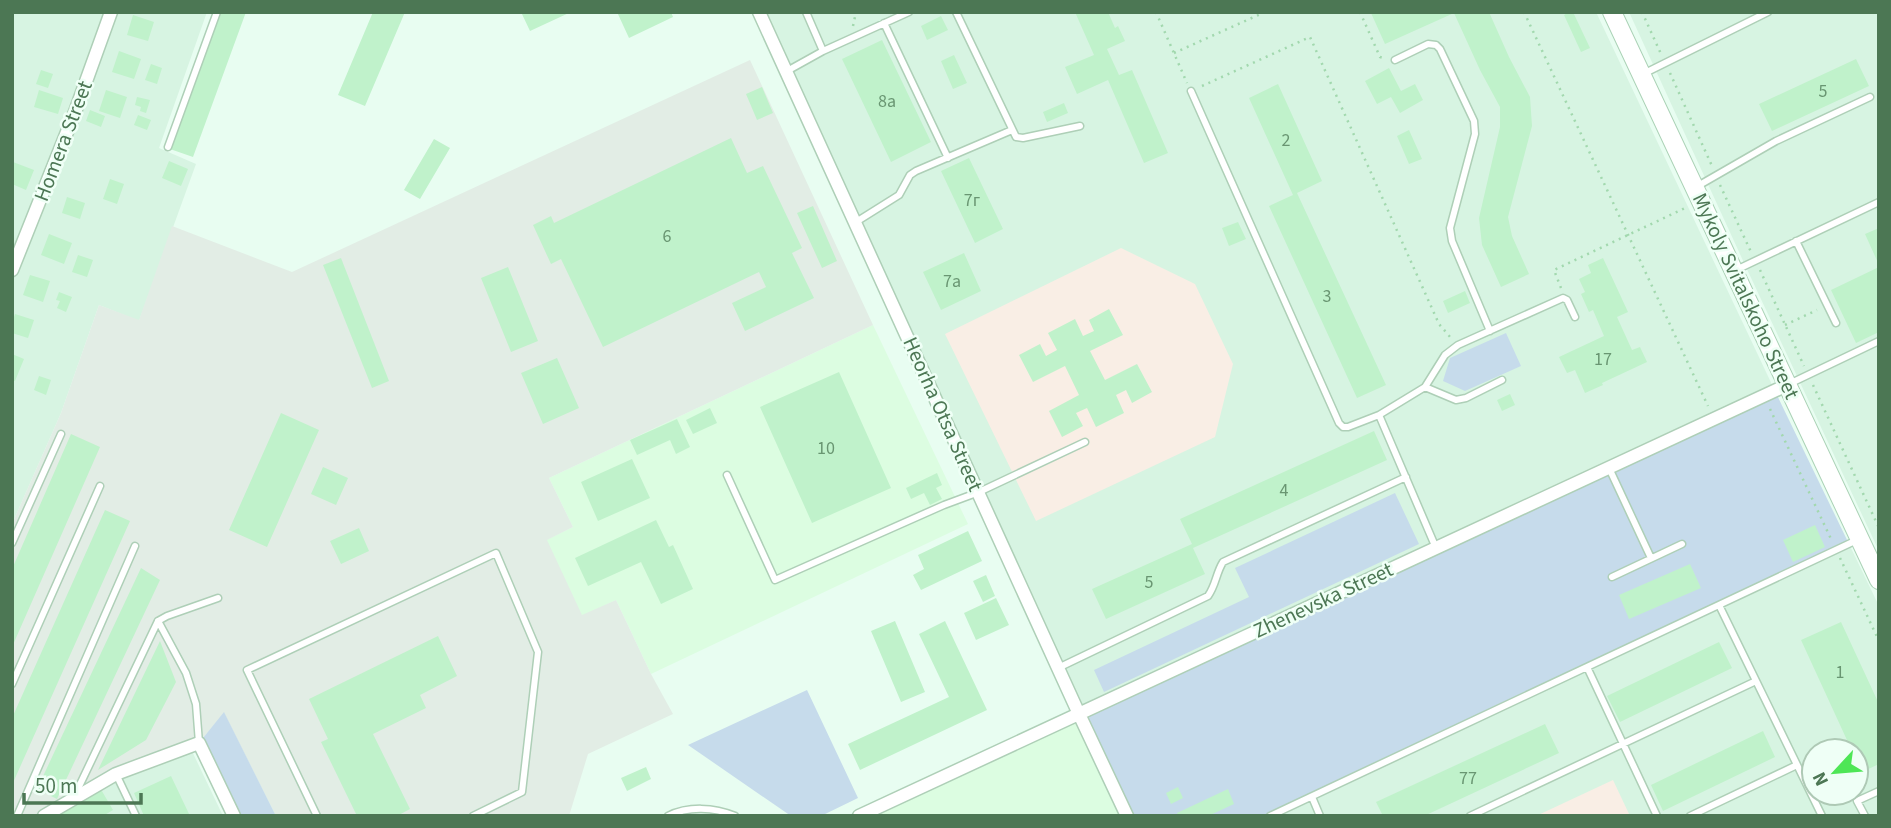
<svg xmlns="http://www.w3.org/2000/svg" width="1891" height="828" font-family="'Source Sans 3',sans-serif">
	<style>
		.residential { fill: #d7f4e2; fill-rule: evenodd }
		.commercial { fill: #dcfde1 }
		.industrial { fill: #e2ede5 }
		.education { fill: #f9eee5 }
		.green { fill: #c6dbeb }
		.building { fill: #c0f2cb }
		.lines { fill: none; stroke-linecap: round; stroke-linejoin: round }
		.lane-casing { stroke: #aecfb7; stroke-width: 9 }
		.street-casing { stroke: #aecfb7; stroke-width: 15 }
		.secondary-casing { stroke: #abd2b6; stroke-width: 20 }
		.path { stroke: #a2d8ae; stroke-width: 2.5; stroke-dasharray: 2 5; stroke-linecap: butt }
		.lane { stroke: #fff; stroke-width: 6 }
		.street { stroke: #fff; stroke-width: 12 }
		.secondary { stroke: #fff; stroke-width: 18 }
		.labels { text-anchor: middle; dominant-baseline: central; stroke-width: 5; stroke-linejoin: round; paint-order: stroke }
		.number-label { font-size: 18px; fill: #699672 }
		.street-label { font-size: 21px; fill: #4c7754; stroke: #effff6 }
	</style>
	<rect width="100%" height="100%" fill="#e8fdf1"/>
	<path class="residential" d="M12 12H207L159 148 196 164 139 321 99 305 61 413 12 524Z
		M759 12H1596L1775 391 1079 714Z
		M1629 12H1879V551L1745 265Z
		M1849 544 1879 606V816H1270ZM1814 751H1856V793H1814Z
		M190 747 223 816H44L73 798Z"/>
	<path class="commercial" d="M873 325 968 524 651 674 616 600 582 616 546 540 573 527 549 478Z
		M1079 714 1127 816H859Z"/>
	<path class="industrial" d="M750 60 873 325 549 478 573 527 547 540 582 615 616 600 651 674 673 714 588 754 569 816H276L224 713 199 743 116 774 44 816H12V524L61 413 99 305 139 320 172 226 292 272Z"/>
	<path class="education" d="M1121 248 1195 284 1233 364 1215 437 1036 521 945 334Z
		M1613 780 1630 816H1536Z"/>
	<path class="green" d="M1506 333 1521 366 1465 391 1443 381 1450 358Z
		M1775 391 1849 544 1270 816H1127L1079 714Z
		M1395 493 1419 544 1104 692 1094 670 1249 597 1235 568Z
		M807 690 858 798 821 816H791L688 745Z
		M224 712 276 816H234L199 743Z"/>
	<path class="building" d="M220 12H246L193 157 170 149Z
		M373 12H405L365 106 338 95Z
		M521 12H571L530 31Z
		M617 12H671L673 17 629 38Z
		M1075 12H1108L1115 28 1118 26 1125 41 1107 49 1119 75 1132 70 1168 153 1144 163 1108 80 1077 94 1065 67 1094 55Z
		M1373 12H1489L1509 57 1530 97 1532 126 1508 217 1512 236 1529 274 1501 287 1482 245 1479 218 1500 127V107L1480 70 1454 13 1385 44 1371 13Z
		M1569 12H1573L1590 48 1581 52 1564 15Z
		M133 15 154 22 148 41 127 35Z
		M941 16 948 30 927 40 921 26Z
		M882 40 931 142 891 162 842 59Z
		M119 51 141 59 134 79 112 72Z
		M954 55 967 83 953 89 941 61Z
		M1856 59 1869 86 1772 131 1759 104Z
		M151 64 162 68 157 84 145 80Z
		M1389 68 1401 91 1415 84 1423 100 1400 113 1391 97 1377 104 1365 81Z
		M41 70 53 74 48 88 36 84Z
		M1278 84 1322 181 1297 193 1386 385 1357 398 1269 206 1293 195 1249 98Z
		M762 87 773 113 757 120 746 94Z
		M39 90 63 98 58 114 34 107Z
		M106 90 127 97 120 118 99 111Z
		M137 97 150 100 146 113 140 111 141 107 135 105Z
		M1064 103 1068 113 1047 122 1043 112Z
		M90 110 105 116 101 127 86 121Z
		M138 115 151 120 147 130 134 125Z
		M1409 130 1422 159 1409 164 1397 136Z
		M731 138 747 173 763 166 802 248 792 253 814 298 745 331 732 303 766 287 759 272 603 347 561 259 551 264 533 225 551 216 554 223Z
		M434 139 450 148 420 199 404 190Z
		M969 158 1003 229 975 243 941 171Z
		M169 161 188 169 181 186 162 178Z
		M13 162 34 170 26 190 12 184Z
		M110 179 124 184 117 204 103 199Z
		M67 197 85 203 80 219 62 213Z
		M813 206 837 261 822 268 797 213Z
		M1238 222 1246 239 1229 246 1222 228Z
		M1879 228V265L1865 234Z
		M49 234 72 243 64 264 41 255Z
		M964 253 981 291 941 310 923 272Z
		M78 255 93 260 87 277 72 272Z
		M341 258 389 381 372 388 323 265Z
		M1603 258 1628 312 1617 317 1632 350 1640 347 1647 362 1602 383 1603 385 1585 393 1575 370 1567 373 1559 357 1604 336 1593 310 1589 312 1581 294 1585 292 1579 279 1591 273 1588 265Z
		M508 267 538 341 511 352 481 278Z
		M1879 267V332L1856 343 1831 290Z
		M30 275 50 281 43 302 23 295Z
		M1465 291 1470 303 1448 313 1443 301Z
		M59 292 72 297 66 312 57 308 60 301 56 300Z
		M1109 309 1123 335 1090 351 1105 380 1137 364 1152 392 1132 403 1126 390 1116 395 1124 413 1096 427 1087 408 1076 413 1083 426 1062 437 1049 411 1079 395 1065 366 1033 382 1019 355 1040 344 1046 356 1057 350 1048 333 1075 319 1083 336 1094 331 1089 320Z
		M15 314 34 320 28 338 12 333V323Z
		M12 354 24 359 15 381 12 380Z
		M557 358 579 408 543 424 521 373Z
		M839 372 891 488 812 523 760 407Z
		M39 376 51 380 46 395 34 390Z
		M1510 394 1515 405 1502 411 1497 400Z
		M710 408 717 423 693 434 686 420Z
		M281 413 319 430 267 547 229 530Z
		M677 419 690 447 676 454 670 440 637 455 630 440Z
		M1374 431 1387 460 1193 548 1205 574 1106 619 1092 589 1192 544 1180 519Z
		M71 434 100 447 12 647V569Z
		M632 459 650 498 598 521 581 482Z
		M323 467 348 478 336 505 311 494Z
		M937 473 942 485 936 488 942 499 930 505 924 493 911 499 906 488Z
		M105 510 130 521 12 785V718Z
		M656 520 669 547 673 545 693 589 661 604 641 562 588 586 575 558Z
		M1815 525 1825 547 1793 562 1783 540Z
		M359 528 369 551 341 564 330 541Z
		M968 531 982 561 921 590 913 575 924 569 918 555Z
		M1690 564 1701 588 1629 619 1619 595Z
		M141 568 160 580 57 799 37 789Z
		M986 575 995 596 983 602 973 581Z
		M996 598 1009 625 976 640 964 613Z
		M895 621 925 692 901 702 871 631Z
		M945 621 987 710 860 770 848 744 949 697 919 634Z
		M1841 622 1879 704V764L1862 772 1856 759V751H1852L1801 640Z
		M438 636 457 676 420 695 426 708 373 734 410 809 397 816H357L321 742 328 739 309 699Z
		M160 641 176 682 146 740 98 770Z
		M1719 642 1732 668 1620 722 1607 696Z
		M1545 724 1559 753 1424 816H1383L1376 802Z
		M1763 731 1775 757 1663 811 1651 785Z
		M646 767 651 779 627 791 621 778Z
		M171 776 190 816H144L134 793Z
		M99 786 113 810 103 816H52Z
		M1178 787 1183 798 1171 804 1166 793Z
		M1228 789 1234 804 1208 816H1178L1177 813Z"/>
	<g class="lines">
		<defs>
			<path id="lane" d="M806 12 823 51
				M956 12 1016 137 1023 138 1080 126
				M884 23 948 158
				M1395 60 1428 44 1436 45 1440 49 1474 121 1475 134 1450 228 1452 241 1490 331
				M787 71 823 51 909 12
				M1643 74 1768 12
				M1191 91 1339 423 1343 427H1348L1379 415 1436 548
				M168 147 217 12
				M1696 187 1776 141 1870 97
				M856 222 899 195 910 175 916 171 1012 130
				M1796 241 1836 323
				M1736 270 1879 202
				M1789 384 1879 341
				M1425 387 1456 400 1466 398 1502 380
				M1379 415 1425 387 1445 355 1458 345 1563 298 1567 300 1575 317
				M1609 468 1651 558
				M727 475 775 580 944 505 979 492 1085 442
				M12 543 61 434
				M1612 577 1682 544
				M1719 605 1822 816
				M158 621 186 673 196 704 199 743
				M1587 667 1657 816
				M1058 668 1208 596C1216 585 1216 573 1223 562L1406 477
				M12 684 100 486
				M116 774 136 816
				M74 797 158 621 167 616 218 598
				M1312 797 1320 816
				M17 816 135 546
				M317 816 247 670 496 553 538 652 522 792 473 816
				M668 816C688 806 714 807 735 816
				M1270 816 1857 540
				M1470 816 1756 681
				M1690 816 1797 765
				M1865 816 1857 801 1879 791"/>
			<path id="street" d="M759 12 1079 714 1127 816
				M12 270 75 112 111 12
				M44 816 116 774 199 743 234 816
				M859 816 1787 385"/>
			<path id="secondary" d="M1612 12 1879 580"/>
		</defs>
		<use href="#lane" class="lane-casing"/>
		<use href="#street" class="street-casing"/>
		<use href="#secondary" class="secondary-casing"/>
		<path class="path" d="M1156 12 1187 83
			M1360 12 1380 57 1384 58
			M1524 12 1708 406
			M1642 12 1661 54
			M853 26 856 12
			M1174 53 1265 12
			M1670 73 1712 166
			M1202 86 1310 37 1439 324 1451 338
			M1720 185 1751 252
			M1760 270 1804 366
			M1561 288 1554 270 1685 208
			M1785 325 1817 310
			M1813 385 1879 528
			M1770 409 1831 539
			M1840 558 1879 641"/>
		<use href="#lane" class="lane"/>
		<use href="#street" class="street"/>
		<use href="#secondary" class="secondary"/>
	</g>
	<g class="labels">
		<g class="number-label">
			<text x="1823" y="91">5</text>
			<text x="887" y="101">8а</text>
			<text x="1286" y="140">2</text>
			<text x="972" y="200">7г</text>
			<text x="667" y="236">6</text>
			<text x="952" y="281">7а</text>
			<text x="1327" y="296">3</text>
			<text x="1603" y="359">17</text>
			<text x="826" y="448">10</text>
			<text x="1284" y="490">4</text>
			<text x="1149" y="582">5</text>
			<text x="1840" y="672">1</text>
			<text x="1468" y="778">77</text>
		</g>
		<g class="street-label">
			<text transform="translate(63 141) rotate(-69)">Homera Street</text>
			<text transform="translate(1746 296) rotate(65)">Mykoly Svitalskoho Street</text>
			<text transform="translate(943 414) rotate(66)">Heorha Otsa Street</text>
			<text transform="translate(1323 600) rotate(-25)">Zhenevska Street</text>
		</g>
	</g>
	<rect width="1891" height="828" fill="none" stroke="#4c7754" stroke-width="28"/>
	<g transform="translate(1835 772) rotate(244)"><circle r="33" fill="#effff6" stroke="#aec9b5" stroke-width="2"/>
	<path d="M0-5L12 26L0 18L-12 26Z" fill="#4ee656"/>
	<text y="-10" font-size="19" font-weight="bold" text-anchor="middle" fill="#4c7754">N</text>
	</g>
	<path d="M24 793v10h117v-10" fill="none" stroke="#4c7754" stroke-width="3.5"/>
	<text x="35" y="793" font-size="21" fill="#4c7754" stroke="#effff6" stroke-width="5" paint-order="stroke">50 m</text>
</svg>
